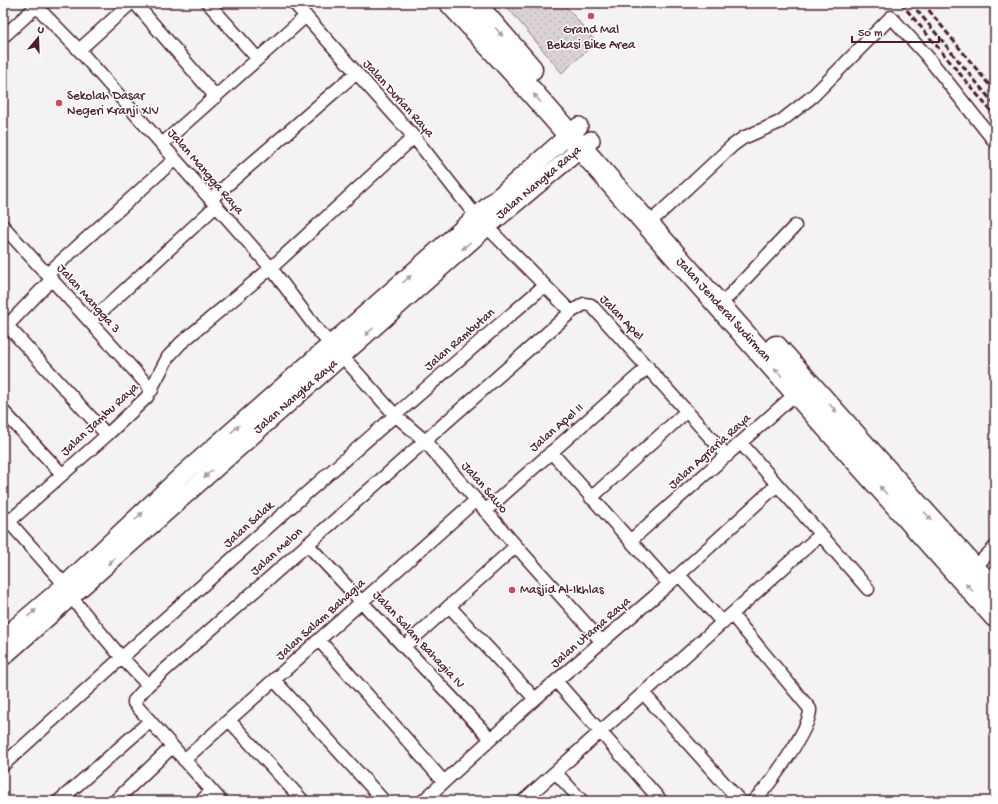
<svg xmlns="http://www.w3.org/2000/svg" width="998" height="804" font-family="'Gochi Hand',sans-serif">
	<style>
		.park { fill: url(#park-dots); stroke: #927880 }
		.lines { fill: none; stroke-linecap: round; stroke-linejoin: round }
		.street-casing { stroke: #4a1f2b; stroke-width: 15 }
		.secondary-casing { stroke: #4a1f2b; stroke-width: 20 }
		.highway-casing { stroke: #4a1f2b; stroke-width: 25 }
		.street { stroke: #fff; stroke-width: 12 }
		.secondary { stroke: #fff; stroke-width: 17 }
		.highway { stroke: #fff; stroke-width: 22 }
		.rail { stroke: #4a1f2b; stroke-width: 3; stroke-dasharray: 6 3; stroke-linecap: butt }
		.oneway { fill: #ae9aa0 }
		.poi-dot { fill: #d1495b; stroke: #fff; stroke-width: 1.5 }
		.labels { text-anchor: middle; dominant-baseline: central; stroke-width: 3; stroke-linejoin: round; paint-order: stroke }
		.poi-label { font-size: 13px; fill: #4a1f2b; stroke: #fff; text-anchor: start }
		.street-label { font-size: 13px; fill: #4a1f2b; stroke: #fff }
	</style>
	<defs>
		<pattern id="park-dots" width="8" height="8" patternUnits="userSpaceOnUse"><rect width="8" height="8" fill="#dbd2d5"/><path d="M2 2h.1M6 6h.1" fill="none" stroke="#bdb4b7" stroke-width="1.8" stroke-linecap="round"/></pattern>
	</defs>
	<rect width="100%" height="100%" fill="#f4f2f2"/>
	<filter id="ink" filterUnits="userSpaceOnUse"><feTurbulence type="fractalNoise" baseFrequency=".025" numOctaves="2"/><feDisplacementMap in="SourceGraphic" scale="8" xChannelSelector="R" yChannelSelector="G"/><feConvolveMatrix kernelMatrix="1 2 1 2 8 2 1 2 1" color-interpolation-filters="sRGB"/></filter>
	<g filter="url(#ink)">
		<path class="park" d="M504 3H563L596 42 562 73Z"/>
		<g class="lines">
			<defs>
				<path id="street" d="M135 3 216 97
					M208 3 258 59
					M294 3 414 137 476 216
					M37 7 79 50 271 268 319 332 331 344
					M3 37 40 3
					M79 50 131 3
					M162 144 306 16
					M211 199 356 73
					M658 215 732 146 743 138 780 122 813 96 891 17 926 55 995 142
					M3 226 152 390
					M487 227 571 312
					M47 274 175 159
					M729 296 795 226
					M3 321 107 435
					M90 322 216 206
					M3 330 52 279
					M342 356 395 415 424 440 516 546 602 642
					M3 411 62 474
					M741 443 868 589
					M551 452 669 584
					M591 498 687 411
					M485 511 648 367
					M3 515 65 585
					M3 527 107 435 147 397 168 357 181 343 271 268 414 137
					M630 541 801 389
					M307 544 491 739
					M974 568 995 547
					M679 575 723 623
					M71 597 121 657 148 685
					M449 606 535 699
					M732 615 810 709C811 728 768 788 753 801
					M319 640 444 782
					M405 646 516 546
					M274 680 384 801
					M556 681 661 801
					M644 694 740 801
					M229 720 303 801
					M184 760 476 500
					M3 765C181 603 362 443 544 286
					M556 773 582 801
					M59 801 149 722
					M115 801 172 747
					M201 801 212 791
					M221 801 134 703V701L148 685 571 312 584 304 591 305 727 456
					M423 801 535 699 669 584 777 485
					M523 801 820 535"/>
				<path id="secondary" d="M3 638 65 585 182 475 579 126
					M3 657 487 227 591 140"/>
				<path id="highway" d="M451 3 522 81 738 327 995 616
					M474 3 531 69
					M776 347 995 592"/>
			</defs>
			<use href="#street" class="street-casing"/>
			<use href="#secondary" class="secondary-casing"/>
			<use href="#highway" class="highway-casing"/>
			<use href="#street" class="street"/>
			<use href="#secondary" class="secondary"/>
			<use href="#highway" class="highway"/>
			<path class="rail" d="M901 3 995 116
				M911 3 995 105
				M923 3 995 92"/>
		</g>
		<defs><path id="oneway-solid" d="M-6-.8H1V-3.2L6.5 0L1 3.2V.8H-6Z"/></defs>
		<g class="oneway">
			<use href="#oneway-solid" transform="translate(499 32) rotate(49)"/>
			<use href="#oneway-solid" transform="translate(537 98) rotate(-131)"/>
			<use href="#oneway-solid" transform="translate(466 246) rotate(138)"/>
			<use href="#oneway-solid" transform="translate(407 279) rotate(-42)"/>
			<use href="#oneway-solid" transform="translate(369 332) rotate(138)"/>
			<use href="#oneway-solid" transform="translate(778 372) rotate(-132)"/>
			<use href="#oneway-solid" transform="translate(833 408) rotate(48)"/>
			<use href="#oneway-solid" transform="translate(235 429) rotate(-42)"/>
			<use href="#oneway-solid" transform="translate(208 474) rotate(137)"/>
			<use href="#oneway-solid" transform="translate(883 490) rotate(-132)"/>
			<use href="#oneway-solid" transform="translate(139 516) rotate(-43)"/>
			<use href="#oneway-solid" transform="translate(928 516) rotate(48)"/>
			<use href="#oneway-solid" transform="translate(112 561) rotate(138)"/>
			<use href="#oneway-solid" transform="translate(969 587) rotate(-132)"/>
			<use href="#oneway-solid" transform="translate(32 613) rotate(-41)"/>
		</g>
	</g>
	<g class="poi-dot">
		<circle cx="591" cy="16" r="4"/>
		<circle cx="59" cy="103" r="4"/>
		<circle cx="512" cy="590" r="4"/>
	</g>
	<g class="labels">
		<g class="poi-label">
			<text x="591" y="30" text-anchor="middle">Grand Mal<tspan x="591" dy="15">Bekasi Bike Area</tspan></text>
			<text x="67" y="96">Sekolah Dasar<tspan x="67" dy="15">Negeri Kranji XIV</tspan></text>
			<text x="520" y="590">Masjid Al-Ikhlas</text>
		</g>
		<g class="street-label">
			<text transform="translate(398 99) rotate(48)">Jalan Durian Raya</text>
			<text transform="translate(205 172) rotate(49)">Jalan Mangga Raya</text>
			<text transform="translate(539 183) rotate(-40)">Jalan Nangka Raya</text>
			<text transform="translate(88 299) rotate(48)">Jalan Mangga 3</text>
			<text transform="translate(723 310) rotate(48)">Jalan Jenderal Sudirman</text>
			<text transform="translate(621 318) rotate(46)">Jalan Apel</text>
			<text transform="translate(460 340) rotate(-41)">Jalan Rambutan</text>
			<text transform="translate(296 397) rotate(-41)">Jalan Nangka Raya</text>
			<text transform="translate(100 420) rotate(-43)">Jalan Jambu Raya</text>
			<text transform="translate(557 428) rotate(-41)">Jalan Apel II</text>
			<text transform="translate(710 452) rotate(-42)">Jalan Agraria Raya</text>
			<text transform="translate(484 488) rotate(49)">Jalan Sawo</text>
			<text transform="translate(249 525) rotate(-42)">Jalan Salak</text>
			<text transform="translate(277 552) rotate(-42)">Jalan Melon</text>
			<text transform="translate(321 620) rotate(-42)">Jalan Salam Bahagia</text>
			<text transform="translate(591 633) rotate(-41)">Jalan Utama Raya</text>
			<text transform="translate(418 640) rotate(47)">Jalan Salam Bahagia IV</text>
		</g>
	</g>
	<rect width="998" height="804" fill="none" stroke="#fff" stroke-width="16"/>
	<rect x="8" y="8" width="982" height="788" fill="none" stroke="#4a1f2b" stroke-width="1.5" filter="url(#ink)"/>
	<g transform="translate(38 38) rotate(19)" stroke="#ffffff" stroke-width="3" paint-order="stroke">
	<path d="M0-3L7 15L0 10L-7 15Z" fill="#4a1f2b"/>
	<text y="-6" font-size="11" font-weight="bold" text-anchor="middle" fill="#4a1f2b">U</text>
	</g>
	<path d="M852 36v6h87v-6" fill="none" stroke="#4a1f2b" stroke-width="2"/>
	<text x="858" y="36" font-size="12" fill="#4a1f2b" stroke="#ffffff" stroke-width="3" paint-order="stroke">50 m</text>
</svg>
